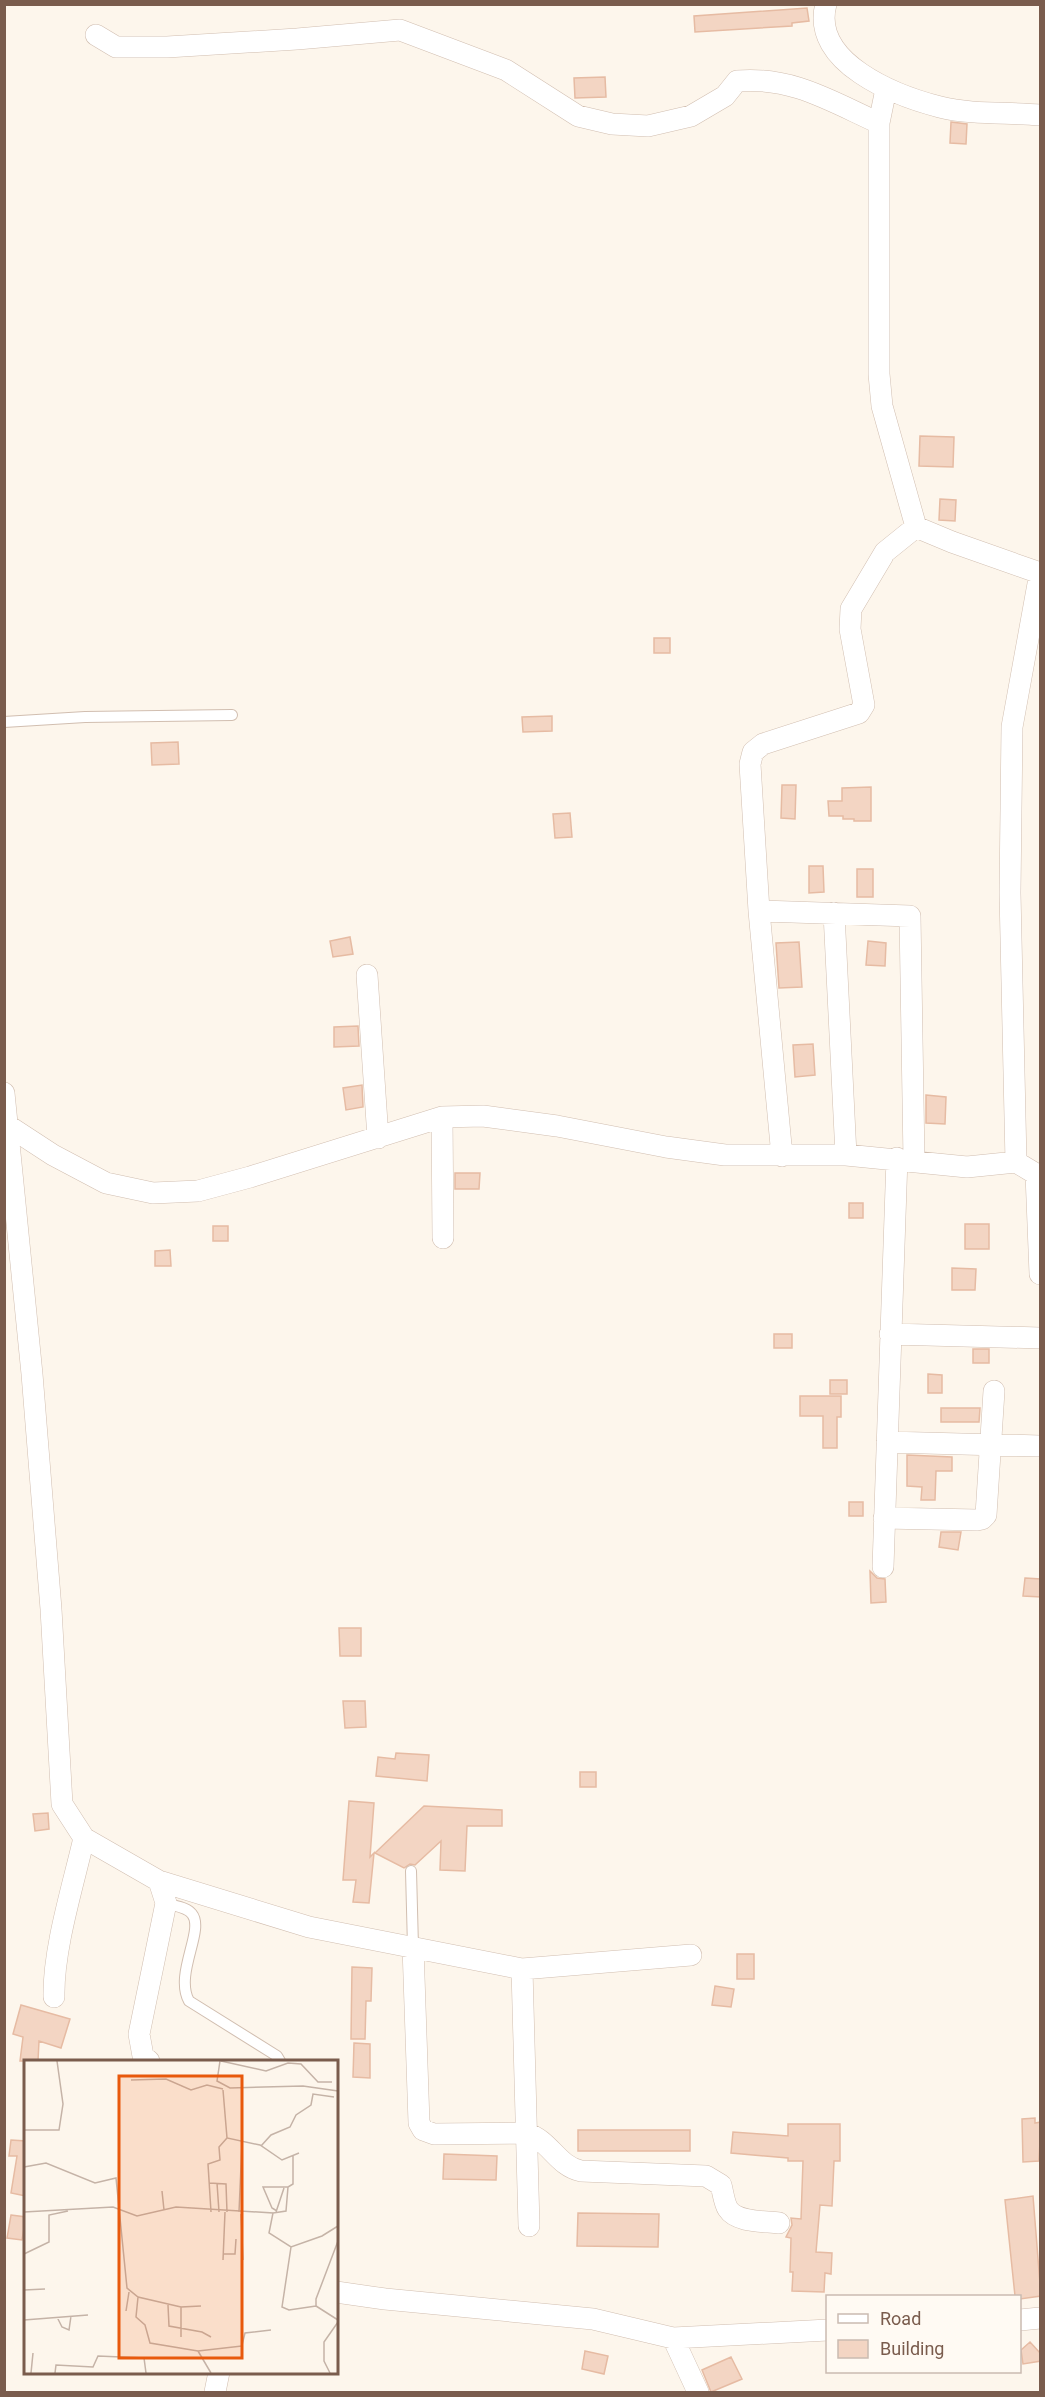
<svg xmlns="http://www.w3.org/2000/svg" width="1045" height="2397" font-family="Roboto,sans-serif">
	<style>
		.building { fill: #f3d5c3; stroke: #e6bba3; stroke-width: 1.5 }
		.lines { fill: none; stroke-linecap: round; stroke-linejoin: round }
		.lane-casing { stroke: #d1beb0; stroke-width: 12 }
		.street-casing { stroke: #d1beb0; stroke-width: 22 }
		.lane { stroke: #fff; stroke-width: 10 }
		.street { stroke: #fff; stroke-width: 21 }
		.inset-road { fill: none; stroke: #c5b3a7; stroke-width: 1.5 }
		.view { fill: #e8590c; fill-opacity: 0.15; stroke: #e8590c; stroke-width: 3 }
		.inset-edge { fill: none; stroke: #7a5c4d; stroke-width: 3 }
	</style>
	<rect width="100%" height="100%" fill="#fdf6ec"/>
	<path class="building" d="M807 8 809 21 792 23V26L695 32 694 16Z
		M605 77 606 97 575 98 574 78Z
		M951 122 967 124 966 144 950 143Z
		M920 436 954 437 953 467 919 466Z
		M940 499 956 500 955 521 939 520Z
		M654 638H670V653H654Z
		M552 716V731L523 732 522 717Z
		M178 742 179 764 152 765 151 743Z
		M782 785H796L795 819 781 818Z
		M871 787V821H854V819H843V816H829L828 801H842V788Z
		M570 813 572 837 555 838 553 814Z
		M809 866H823L824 892 809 893Z
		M857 869H873V897H857Z
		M350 937 353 954 333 957 330 941Z
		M868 941 886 943 885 966 866 965Z
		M799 942 802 987 779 988 776 943Z
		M358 1026 359 1046 334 1047V1027Z
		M813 1044 815 1075 795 1077 793 1045Z
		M362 1085 363 1107 346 1110 343 1088Z
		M926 1095 946 1097 945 1124 926 1123Z
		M455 1173H480L479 1189H455Z
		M849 1203H863V1218H849Z
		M965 1224H989V1249H965Z
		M213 1226H228V1241H213Z
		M170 1250 171 1266H155V1251Z
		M952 1268 976 1269 975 1290H952Z
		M774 1334H792V1348H774Z
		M973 1349H989V1363H973Z
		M928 1374 942 1375V1393H928Z
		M830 1380H847V1394H830Z
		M800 1396H841V1417H837V1448H823V1416H800Z
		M941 1408H980L979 1422H941Z
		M907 1455 952 1457V1471H936L935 1500H921L922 1487 907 1486Z
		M849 1502H863V1516H849Z
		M941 1532H961L958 1550 939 1547Z
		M870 1571 877 1578 885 1579 886 1602 871 1603Z
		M1025 1578 1041 1579V1597L1023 1596Z
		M339 1628H361V1656H340Z
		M343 1701H365L366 1727 345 1728Z
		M396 1753 429 1755 427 1781 376 1776 378 1757 395 1759Z
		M580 1772H596V1787H580Z
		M349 1801 374 1803 370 1857 374 1853 369 1903 353 1902 356 1880H343Z
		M424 1806 502 1810V1826H467L465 1871 440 1870 441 1841 415 1865 410 1864 404 1868 375 1853Z
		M48 1813 49 1829 35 1831 33 1814Z
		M737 1954H754V1979H737Z
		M352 1967 372 1968 371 2001H366L365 2039H351Z
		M715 1986 734 1989 731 2007 712 2005Z
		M21 2005 70 2019 61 2048 39 2041 38 2061H20L23 2037 13 2034Z
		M354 2043 370 2044V2078L353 2077Z
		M1035 2118V2123L1041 2122 1039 2161 1023 2162 1022 2119Z
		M788 2124H840V2161H834L832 2206 820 2205 816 2252 832 2253 831 2274 825 2273 824 2292 792 2291 793 2272H790L791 2238 786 2237 792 2225 791 2218 801 2219 803 2161H788V2158L731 2153 733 2132 788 2136Z
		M578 2130H690V2151H578Z
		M11 2140 26 2141V2196L11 2193 17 2156H9Z
		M444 2154 497 2156 496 2180 443 2179Z
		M1033 2196 1041 2296 1020 2299V2296H1015L1005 2200Z
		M578 2213 659 2214 658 2247 577 2246Z
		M11 2215 26 2217 22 2240 7 2238Z
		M1030 2342 1041 2354V2361L1023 2364 1021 2350Z
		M585 2351 608 2356 604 2374 582 2369Z
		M731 2357 742 2379 711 2392 702 2370Z"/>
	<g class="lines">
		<defs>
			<path id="lane" d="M4 722 85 717 232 715
				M411 1871 413 1947
				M166 1903C174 1906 187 1907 192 1914 205 1930 174 1974 189 2001L277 2056 280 2061"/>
			<path id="street" d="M826 4C810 63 897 96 940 107 972 115 1008 112 1040 115
				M96 35 116 47H167L297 39 400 30 506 70 578 116 612 124 648 126 691 116 725 96 737 81C792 76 832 102 879 123L886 89
				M879 123V374L882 406 916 527 952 542 1040 573
				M759 911 910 916 914 1160
				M834 913 846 1155
				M367 975 378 1138
				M4 1093 32 1374 51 1609 62 1804 84 1838 159 1881 309 1927 522 1969
				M442 1117 443 1238
				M4 1123 53 1155 106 1183 153 1193 198 1191 250 1177 442 1117 483 1116 557 1126 666 1147 725 1155H846L967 1167 1016 1162 1036 1174H1040
				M782 1156 759 911 750 764 753 752 763 744 859 713 864 705 850 629 851 609 885 552 916 527
				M1016 1162 1010 893 1012 727 1040 573
				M1036 1174 1040 1274
				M890 1334 1040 1338
				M887 1442 1040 1446
				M884 1518 977 1520 982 1519 986 1515 994 1391
				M883 1567 897 1158
				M413 1947 419 2123 423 2130 434 2134 526 2133C550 2140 557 2166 581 2171L706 2176 721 2185C723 2192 724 2203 728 2209 737 2223 765 2221 779 2223
				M54 1997C53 1949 73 1886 84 1838
				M149 2061 143 2056 139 2034 166 1903 159 1881
				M529 2226 522 1969 691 1955
				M336 2292 385 2299 593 2319 673 2338 828 2330
				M1020 2320 1040 2318
				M673 2338 698 2392
				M215 2392 219 2372"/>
		</defs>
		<use href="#lane" class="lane-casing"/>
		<use href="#street" class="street-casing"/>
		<use href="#lane" class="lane"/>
		<use href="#street" class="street"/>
	</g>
	<g transform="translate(24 2060)">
		<rect width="314" height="314" fill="#fdf6ec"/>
		<path class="inset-road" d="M196 1 193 21 206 28 279 26 314 31M197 1 242 11 264 3 277 4 294 22H308M107 20 142 19 167 30 183 25 199 29M199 30 203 78 236 85 258 100 275 93M0 70H35L39 44 33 1M237 86 247 75 266 67 272 55 287 45 289 34 310 37M0 107 22 103 71 123 92 118 103 228 114 237 157 247M185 123 202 124 203 152M193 123 195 152M138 131 140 150M253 151 248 148 239 127H264M0 152 89 147 113 156 152 147 249 153 245 173 267 187 298 176 314 166M187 152 184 104 196 100 195 87 203 78M215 152 218 83M252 152 260 128M249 153 262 151 264 127 269 124V96M217 154 219 200M314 181 292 239V246L314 260M267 187 258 247 265 250 292 246M0 194 25 182V155L44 151M199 194H211L212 179M199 200 201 152M0 230 21 229M114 237 112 257 121 265 126 283 174 291 218 286M144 245 145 266 178 272 187 277M102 251 105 232M33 257 38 267 45 270 47 256M0 260 64 255M157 277V247L177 246M218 285 221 273 247 270M174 291 187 313M7 313 9 293M31 313 32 305 69 307 74 296 120 298 122 313M306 313 300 301V282L314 262"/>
		<path class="view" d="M95 16H218V298H95Z"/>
		<rect width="314" height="314" class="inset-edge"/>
	</g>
	<rect width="1045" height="2397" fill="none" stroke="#7a5c4d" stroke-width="12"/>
	<rect x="826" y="2295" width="195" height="78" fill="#fffaf3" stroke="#cabbb1" stroke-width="1.5"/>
	<rect x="838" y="2314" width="30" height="9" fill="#ffffff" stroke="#cabbb1" stroke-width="1.5"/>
	<text x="880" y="2325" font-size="18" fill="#7a5c4d">Road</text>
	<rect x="838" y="2340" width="30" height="18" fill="#f3d5c3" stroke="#cabbb1" stroke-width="1.5"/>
	<text x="880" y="2355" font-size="18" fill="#7a5c4d">Building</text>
</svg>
